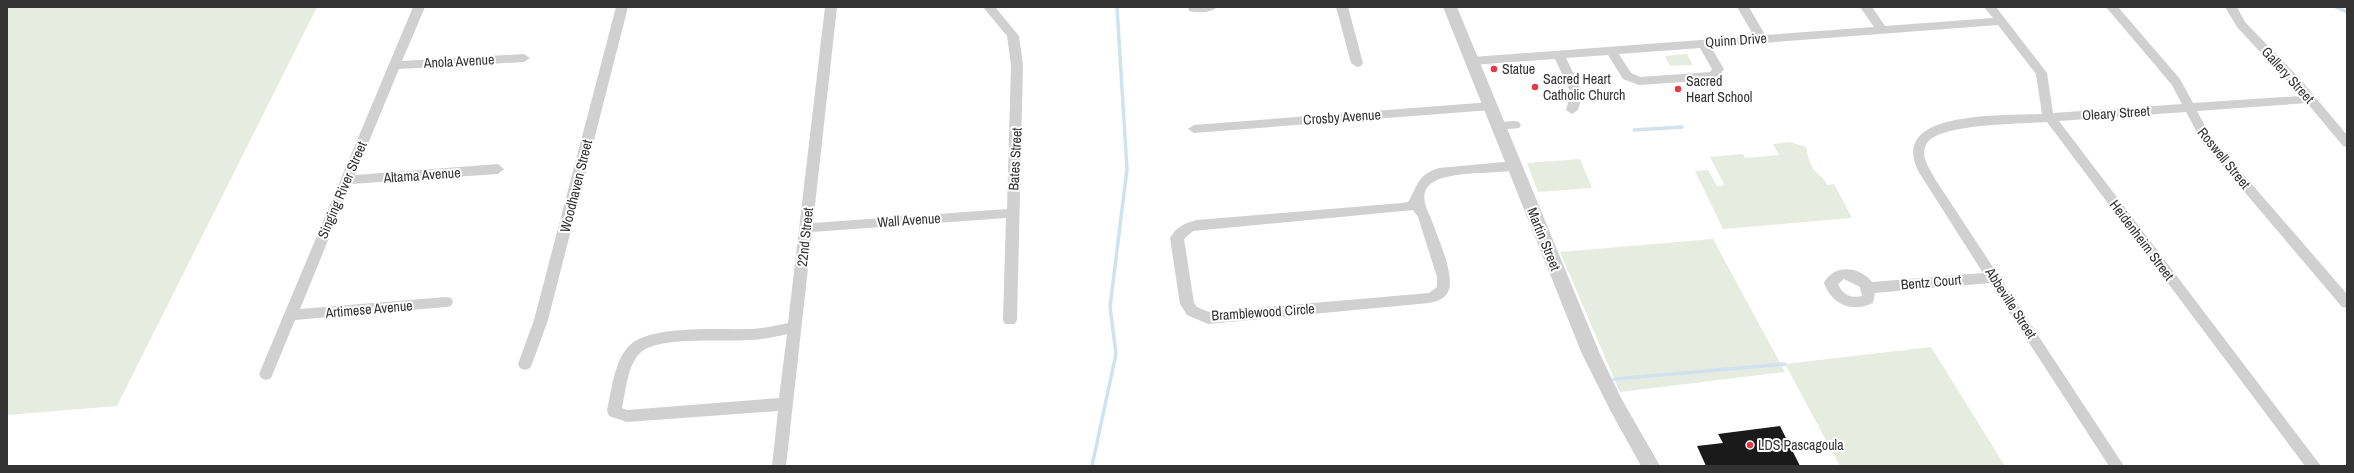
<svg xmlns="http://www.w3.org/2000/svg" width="2354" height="473" font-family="'Archivo Narrow',sans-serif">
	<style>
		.green { fill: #e6ecdf }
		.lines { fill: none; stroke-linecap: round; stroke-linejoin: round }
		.stream { stroke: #cfe2ee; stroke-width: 3.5 }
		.building { fill: #1a1a1a }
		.minor { fill: #d0d0d0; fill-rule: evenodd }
		.tertiary { fill: #d0d0d0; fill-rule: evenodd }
		.poi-dot { fill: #e63946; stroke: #fff; stroke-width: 1.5 }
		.labels { text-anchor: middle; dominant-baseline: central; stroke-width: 4; stroke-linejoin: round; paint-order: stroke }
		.street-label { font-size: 14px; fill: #333; stroke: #fff }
		.poi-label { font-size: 14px; fill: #333; stroke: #fff; text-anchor: start }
	</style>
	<rect width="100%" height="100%" fill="#fff"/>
	<path class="green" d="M7 7H317L117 406 7 415Z
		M1687 54 1693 65 1670 66 1665 56Z
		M1790 142 1806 147C1808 155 1809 166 1817 173 1822 177 1824 179 1827 185L1834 184 1852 218 1723 229 1695 171 1708 170 1717 186H1722L1724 184 1710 157 1743 154 1745 158 1779 155 1773 144Z
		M1580 159 1592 188 1538 192 1527 163Z
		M1713 239 1785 372 1620 392 1560 252Z
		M1931 347 2005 466H1840L1785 364Z"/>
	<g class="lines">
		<path class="stream" d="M2336 7 2347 12
			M1634 130 1682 127
			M1614 379 1785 364
			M1092 466 1116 354 1110 307 1127 169 1117 7"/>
	</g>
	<path class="building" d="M1780 426 1800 466H1706L1697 446 1723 443 1718 434Z"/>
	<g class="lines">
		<path class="minor" d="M413 7H425L402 61 524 54 530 58 524 62 399 69 355 175 498 164 504 169 498 174 351 184 300 309 446 297 451 298 453 302 451 306 446 307 295 320 271 378 266 380 261 378 259 374Z
			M616 7H628L548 320 532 364 530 368 525 370 520 368 518 364 534 320Z
			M825 7H837L813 223 1007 209 1011 65 1007 36 983 7H995L1019 36 1023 65 1017 320 1015 324H1005L1003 320 1006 218 812 232 786 466H772L778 411 627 422 609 416 607 410C612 390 614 360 630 345 652 325 717 330 746 329 761 329 774 326 788 323ZM787 334 779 398 627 410 622 408C626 391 627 366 640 353 657 336 723 342 748 340 761 340 774 337 787 334Z
			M1188 7H1217C1212 13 1196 13 1189 11Z
			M1336 7H1348L1363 63 1361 66 1357 67 1351 63Z
			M1737 7H1749L1765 35 1874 27 1860 7H1872L1885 26 1993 18 1984 7H1996L2047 73 2053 113 2182 104 2172 85 2106 7H2118L2180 79 2193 103 2301 96 2237 27 2225 7H2237L2245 22 2300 79 2347 135V147L2343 146 2307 103 2197 111 2211 137 2347 294V308L2342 307 2203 143 2186 112 2059 121 2321 466H2305L2047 122C2024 124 1935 123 1926 145 1920 157 1930 169 1935 179L2124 466H2109L1990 283 1875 293 1873 303C1852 313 1832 305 1824 283 1834 264 1859 266 1872 282L1983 273 1920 174C1883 109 2007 116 2042 114L2036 74 1998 25 1711 47 1724 69 1717 79 1713 80 1639 85 1623 79 1608 55 1566 58 1583 93 1578 110 1572 114 1566 110 1571 93 1555 59 1472 65 1466 61 1472 57 1754 36ZM1700 48 1712 69 1710 72 1640 77 1631 73 1619 54ZM1844 279 1860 287 1862 296C1851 299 1842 294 1838 284Z
			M1491 102 1497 106 1491 110 1194 133 1188 129 1194 125Z
			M1515 121 1519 122 1521 125 1519 128 1499 130 1493 126 1499 122Z
			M1515 161 1521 166 1519 169C1491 178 1401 162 1430 216 1436 234 1459 281 1446 295 1442 300 1435 302 1429 303L1208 324 1187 315 1180 304 1170 238C1176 227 1185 223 1197 220L1402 203 1408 202C1419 184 1417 175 1439 168ZM1413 210 1418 217 1437 277V287L1429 293 1209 312 1197 307 1194 303 1184 239 1193 231Z"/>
		<path class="tertiary" d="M1443 7H1457L1600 354 1621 398 1660 466H1641L1609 408 1582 354Z"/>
	</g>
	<g class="poi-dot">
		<circle cx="1494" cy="69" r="4"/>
		<circle cx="1535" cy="87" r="4"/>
		<circle cx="1678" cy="89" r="4"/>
		<circle cx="1750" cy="445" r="4"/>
	</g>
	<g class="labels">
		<g class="street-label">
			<text transform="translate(1736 40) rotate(-4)">Quinn Drive</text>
			<text transform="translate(459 61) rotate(-3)">Anola Avenue</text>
			<text transform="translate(2288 75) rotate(48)">Gallery Street</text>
			<text transform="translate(2116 113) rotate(-4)">Oleary Street</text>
			<text transform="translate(1342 117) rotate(-4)">Crosby Avenue</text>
			<text transform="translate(2224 158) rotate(51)">Roswell Street</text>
			<text transform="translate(1015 159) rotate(-87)">Bates Street</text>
			<text transform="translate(422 175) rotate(-4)">Altama Avenue</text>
			<text transform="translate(576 186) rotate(-76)">Woodhaven Street</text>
			<text transform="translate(342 190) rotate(-67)">Singing River Street</text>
			<text transform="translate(909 220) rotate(-4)">Wall Avenue</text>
			<text transform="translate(805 237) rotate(-84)">22nd Street</text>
			<text transform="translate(1544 239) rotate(68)">Martin Street</text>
			<text transform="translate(2142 240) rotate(53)">Heidenheim Street</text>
			<text transform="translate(1931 282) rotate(-5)">Bentz Court</text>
			<text transform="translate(2011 303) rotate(57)">Abbeville Street</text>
			<text transform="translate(369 309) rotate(-5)">Artimese Avenue</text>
			<text transform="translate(1263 312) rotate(-4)">Bramblewood Circle</text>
		</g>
		<g class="poi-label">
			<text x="1502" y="69">Statue</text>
			<text x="1543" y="79">Sacred Heart<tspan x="1543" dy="16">Catholic Church</tspan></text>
			<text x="1686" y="81">Sacred<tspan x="1686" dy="16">Heart School</tspan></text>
			<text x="1758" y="445">LDS Pascagoula</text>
		</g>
	</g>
	<rect width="2354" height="473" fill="none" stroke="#333333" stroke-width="16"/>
</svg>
